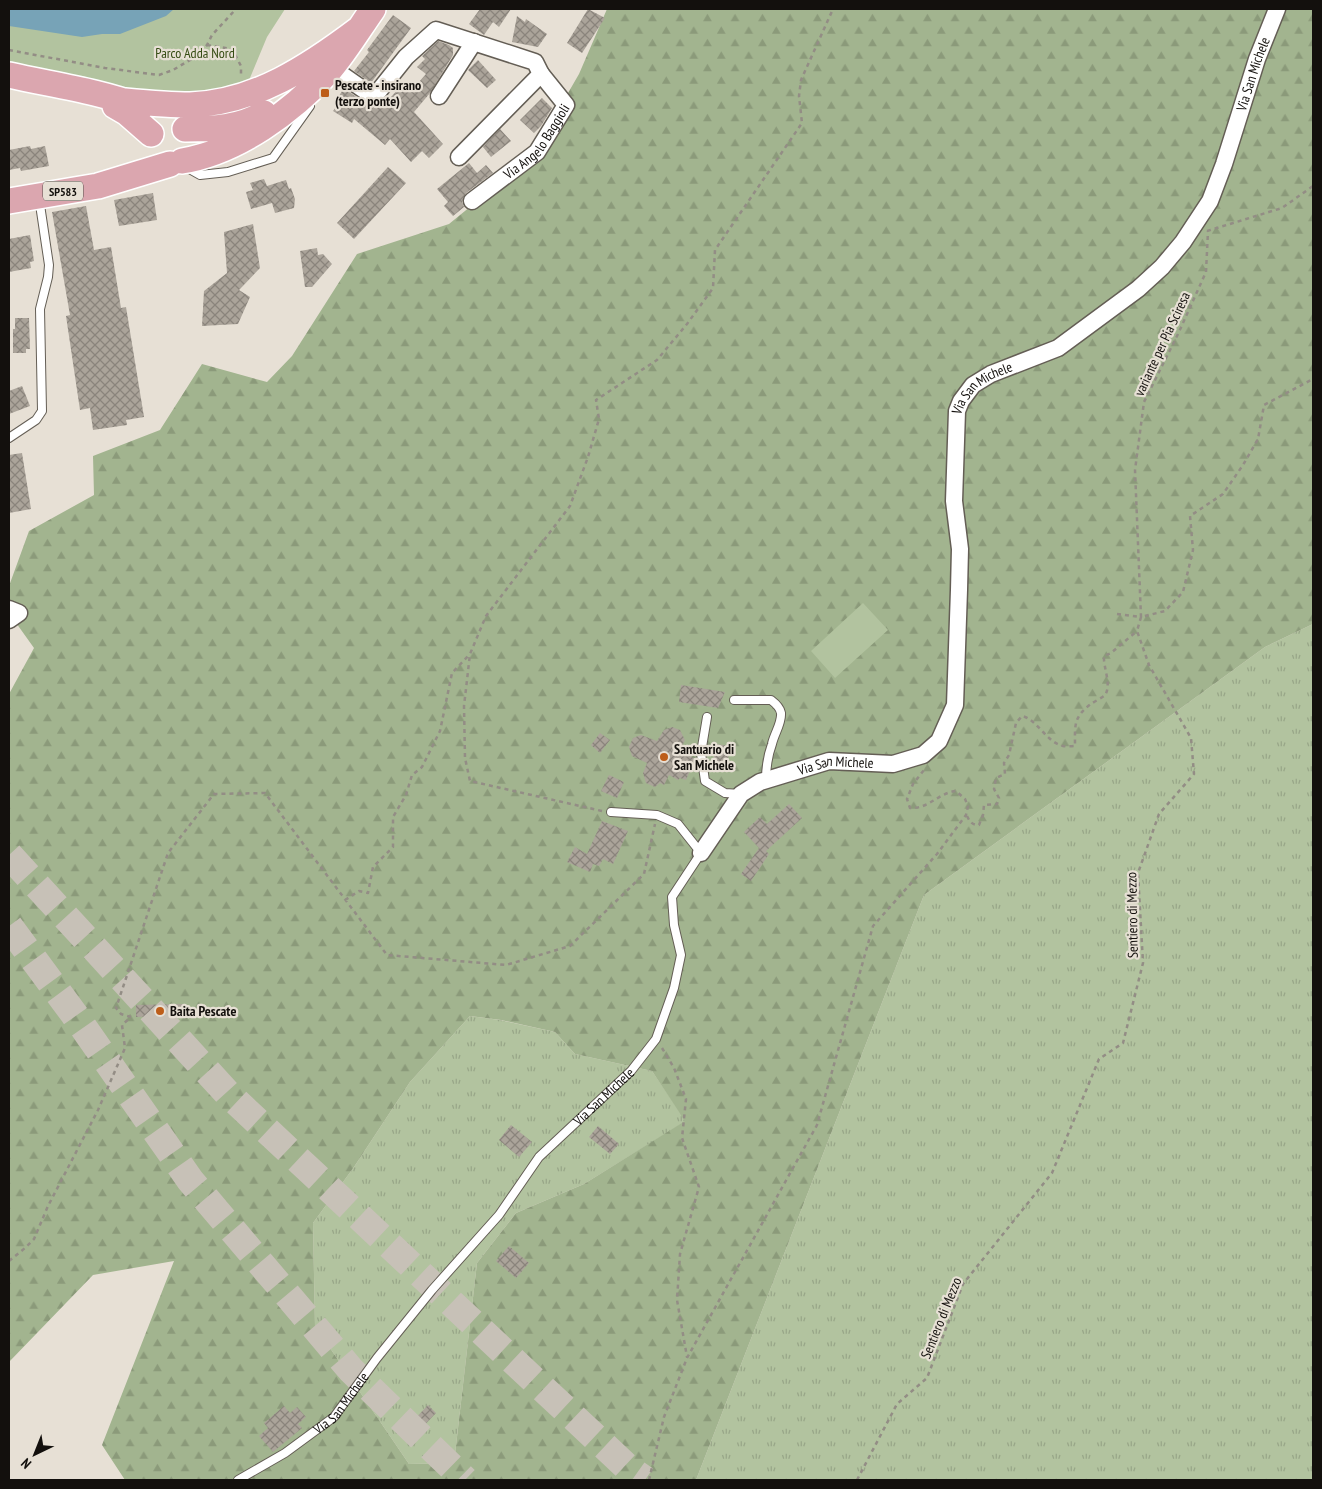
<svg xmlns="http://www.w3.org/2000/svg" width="1322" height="1489" font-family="'PT Sans Narrow',sans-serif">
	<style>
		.grass { fill: url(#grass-tufts) }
		.forest { fill: url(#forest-firs); fill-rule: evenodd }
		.green { fill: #b2c39f }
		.water { fill: #77a3b7 }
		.building { fill: url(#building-cross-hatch) }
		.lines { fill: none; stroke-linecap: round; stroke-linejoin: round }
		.highway-tunnel { stroke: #c7c1b7; stroke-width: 28; stroke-dasharray: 28 14; stroke-linecap: butt }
		.lane-casing { stroke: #645e55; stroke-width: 10 }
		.street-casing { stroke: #645e55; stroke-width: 19 }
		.primary-casing { stroke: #fff; stroke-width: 28 }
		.path { stroke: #938d85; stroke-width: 2.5; stroke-dasharray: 4 4; stroke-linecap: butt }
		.lane { stroke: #fff; stroke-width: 8 }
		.street { stroke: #fff; stroke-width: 16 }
		.primary { stroke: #dba6af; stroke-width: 25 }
		.poi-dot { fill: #bd5d19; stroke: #e7e0d5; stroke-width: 2 }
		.labels { text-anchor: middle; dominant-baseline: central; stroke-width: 4.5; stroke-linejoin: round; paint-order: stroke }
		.shield { fill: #e7e0d5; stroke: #534e49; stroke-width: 1 }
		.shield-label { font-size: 12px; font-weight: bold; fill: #13100d }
		.park-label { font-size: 14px; fill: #354c13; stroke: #e7e0d5 }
		.street-label { font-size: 14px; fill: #13100d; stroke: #e7e0d5 }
		.poi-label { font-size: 14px; font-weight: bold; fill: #13100d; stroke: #e7e0d5; text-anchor: start }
	</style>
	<defs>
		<pattern id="grass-tufts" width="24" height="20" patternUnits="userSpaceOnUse" patternTransform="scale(1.25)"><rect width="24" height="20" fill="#b2c39f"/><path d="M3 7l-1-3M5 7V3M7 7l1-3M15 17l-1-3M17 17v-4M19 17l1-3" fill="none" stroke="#98a688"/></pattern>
		<pattern id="forest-firs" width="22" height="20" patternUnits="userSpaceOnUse" patternTransform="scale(1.25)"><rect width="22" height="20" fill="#a2b48f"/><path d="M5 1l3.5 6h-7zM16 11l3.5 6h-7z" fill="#8b9a7a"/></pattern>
		<pattern id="building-cross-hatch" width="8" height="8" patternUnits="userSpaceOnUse" patternTransform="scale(1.25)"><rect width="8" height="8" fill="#aba49a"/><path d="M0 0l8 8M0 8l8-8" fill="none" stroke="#8a847c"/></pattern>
	</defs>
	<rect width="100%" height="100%" fill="#e7e0d5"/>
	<path class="grass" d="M1313 624V1480H696L924 895 1265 647Z
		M470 1016 500 1020 555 1032 575 1054 652 1071 686 1121 584 1184 516 1213 477 1263 454 1463 409 1464 315 1326 313 1223 354 1167 410 1082Z"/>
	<path class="forest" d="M607 9H1313V624L1265 647 924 895 696 1480H125L102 1445 174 1261 93 1275 9 1362V694L34 648 9 613V586L29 531 94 495 93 456 160 430 202 364 267 382 292 356 357 254 449 224 531 157 579 74ZM470 1016 501 1020 555 1032 575 1054 652 1071 685 1121 584 1184 516 1213 477 1263 454 1463 409 1464 315 1326 313 1223 354 1167 410 1082Z"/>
	<path class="green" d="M9 9H285L267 37 247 85 203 99 115 92 9 73Z
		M863 603 888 630 835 678 811 651Z"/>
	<path class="water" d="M9 9H174L166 16 120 34H102L82 37 9 26Z"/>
	<path class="building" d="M480 9H511L499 27 493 22 484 35 469 24Z
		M588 9 605 18 582 53 567 43Z
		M393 15 411 28 371 83 354 71 369 52 367 50Z
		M517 16 525 22 526 19 547 34 538 47 512 42Z
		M438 41 449 45 453 48V55L430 93 414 112 443 144 429 158 422 151 411 162 390 139 385 145 354 119 352 123 333 111 338 104 335 102 344 88 359 99 358 101 363 106 366 103 373 107 378 106 387 97 389 99 404 83 412 90 426 74 417 67 425 59 422 56Z
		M478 60 496 80 487 88 468 70Z
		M542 98 552 108 541 126 534 133 520 120Z
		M500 129 511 141 491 157 483 147Z
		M30 146 31 149 45 146 49 166 21 171 20 168 9 170V150Z
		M469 163 477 173 486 165 493 173 466 193 462 202 464 207 453 216 444 206 448 202 437 189Z
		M388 167 406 183 354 239 337 223Z
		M264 179 267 186 286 180 289 189 291 188 295 199 294 208 275 213 272 203 251 209 246 192 253 190 250 183Z
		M153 193 157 220 119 226 114 200Z
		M86 206 94 250 111 247 121 308 126 307 144 417 126 420 127 425 93 430 90 408 80 410 66 316 70 315 52 212Z
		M253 224 260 268 239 290 250 297 238 324 202 326 204 291 227 273 224 232Z
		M30 235 34 261 30 262 31 268 9 272V239Z
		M317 248 318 255 323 254 332 264 312 287H305L300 251Z
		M15 318H29L30 349H26V353H13V329H15Z
		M22 386 30 406 9 414V391Z
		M22 453 31 509 9 513V455Z
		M681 685 725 692 718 708 679 702Z
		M672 727 680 730 685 740 681 748 690 752 689 755 695 759 686 780 680 778 678 780 669 775 664 785 660 783 655 787 646 783 643 773 647 763 632 756 629 747 633 738 641 735 657 741 664 730Z
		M600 733 610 740 600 753 591 745Z
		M716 744 730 746 726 771 712 769Z
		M609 775 624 782 617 798 601 791Z
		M789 804 802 818 766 851 769 854 751 881 741 874 759 848 744 832 760 817 767 824Z
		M602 821 628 831 613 864 603 859 599 866 593 864 590 872 567 862 575 847 587 854Z
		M183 1004 184 1016 136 1017V1005Z
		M511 1125 532 1142 519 1157 499 1140Z
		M598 1126 619 1144 610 1154 589 1137Z
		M509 1246 529 1263 516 1278 496 1261Z
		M428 1405 436 1413 417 1433 409 1425Z
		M284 1406 290 1413 297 1407 306 1417 298 1424 302 1428 273 1452 259 1436 268 1428 264 1423Z"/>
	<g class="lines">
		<path class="highway-tunnel" d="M9 855 228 1094 628 1468 645 1480
			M9 926 74 1014 190 1180 351 1370 465 1480"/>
		<defs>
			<g id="lane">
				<path d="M184 166 200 175 228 172 273 158 310 106 308 103"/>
				<path d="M9 438 36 420 42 411 40 309 48 277 49 265 39 198"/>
				<path d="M734 700H771C775 703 780 707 781 713 782 723 774 734 772 744 768 755 766 768 766 780"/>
				<path d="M707 717 701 753 705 781 725 793 741 794"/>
				<path id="s1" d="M238 1480 285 1453 334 1417 377 1358 432 1290 499 1215 539 1157 631 1071 656 1039 674 988 681 955 674 925 672 897 701 853 678 824 657 815 611 812"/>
			</g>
			<g id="street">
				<path d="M331 67 374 97 406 57 436 30 535 62 541 74 459 157"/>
				<path d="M439 96 474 42"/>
				<path id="s2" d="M472 201 537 152 566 105 541 74"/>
				<path d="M9 609 19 613 9 620"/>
				<path id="s3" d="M701 853 741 794 760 782 829 761 893 764 923 755 939 741 955 705 959 590 960 549 954 501 957 411 961 401 973 385 991 374 1058 348 1138 289 1162 267 1183 242 1210 201 1224 164 1257 59 1277 9"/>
			</g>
			<path id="primary" d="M9 75C53 85 99 91 141 107
				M125 101C147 103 169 105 190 105 255 103 310 66 359 29
				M115 106 127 113 151 134
				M185 129C212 129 241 128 264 113
				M182 161C237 152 292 112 329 71 345 52 359 29 373 9
				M9 201 98 186 170 164"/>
		</defs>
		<use href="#lane" class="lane-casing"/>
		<use href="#street" class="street-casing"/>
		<use href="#primary" class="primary-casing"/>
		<path class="path" d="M207 45 232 49 241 66V75
			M9 50 105 68 159 75 173 70 195 57 207 45 212 35 236 9
			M1207 231 1282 208 1313 186
			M1117 614 1141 617 1135 470 1144 402 1178 334 1206 272 1208 231
			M602 811 470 781 465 758 464 706 470 654 486 616 570 506 588 457 599 419 596 400 657 360 687 324 713 288 715 250 802 123 799 96 801 80 833 9
			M967 816C970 822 972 825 979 825L983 815 984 805 997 804 999 798 994 789 996 778 1005 774 1004 763 1009 755 1016 723 1022 716C1038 720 1046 742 1063 746 1067 747 1072 746 1075 746 1075 726 1073 717 1091 704 1095 701 1102 698 1105 695 1112 685 1103 667 1104 656L1111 653 1137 631
			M345 900 359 891 368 893 373 867 393 847V817L406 795 412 775 422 767 440 731 452 673 469 655
			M131 1017 121 1014 116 1008 168 853 214 794 265 793 387 955 506 965 570 946 644 874 655 824
			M662 1048 674 1068 686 1099 682 1138 699 1187 680 1254 677 1300 687 1357
			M9 1261 25 1248 34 1239 48 1206 98 1110 125 1048 122 1025 131 1017
			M649 1480 664 1417 687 1358 817 1125 873 926 937 854 966 815 968 806 965 799 956 791C938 793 929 809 910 808L907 799 913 784 924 770
			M857 1480 897 1404 927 1378 963 1284 1052 1173 1099 1059 1123 1043 1143 963 1138 873 1159 814 1194 774 1191 738 1149 665 1137 631 1141 617 1165 611 1183 592 1193 550 1190 516 1223 494 1243 465 1258 439 1264 405 1313 379"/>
		<use href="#lane" class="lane"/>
		<use href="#street" class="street"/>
		<use href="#primary" class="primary"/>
	</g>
	<g class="poi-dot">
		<rect x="320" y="88" width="10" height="10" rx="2.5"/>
		<circle cx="664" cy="757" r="5"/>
		<circle cx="160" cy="1011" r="5"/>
	</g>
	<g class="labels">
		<rect class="shield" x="43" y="181.5" width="40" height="19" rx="4"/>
		<g class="shield-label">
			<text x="63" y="191">SP583</text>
		</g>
		<g class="park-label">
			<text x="195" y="53">Parco Adda Nord</text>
		</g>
		<g class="street-label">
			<text stroke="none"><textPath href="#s3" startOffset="1088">Via San Michele</textPath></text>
			<text stroke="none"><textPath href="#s2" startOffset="89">Via Angelo Baggioli</textPath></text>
			<text transform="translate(1162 344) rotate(-65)">variante per Pia Sciresa</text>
			<text stroke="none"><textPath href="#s3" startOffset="652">Via San Michele</textPath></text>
			<text stroke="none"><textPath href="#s3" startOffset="172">Via San Michele</textPath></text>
			<text transform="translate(1132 915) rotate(-91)">Sentiero di Mezzo</text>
			<text stroke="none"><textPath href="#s1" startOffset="535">Via San Michele</textPath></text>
			<text transform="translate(941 1318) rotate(-68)">Sentiero di Mezzo</text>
			<text stroke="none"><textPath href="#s1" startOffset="130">Via San Michele</textPath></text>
		</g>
		<g class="poi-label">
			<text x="335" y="85">Pescate - insirano<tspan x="335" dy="16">(terzo ponte)</tspan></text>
			<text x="674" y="749">Santuario di<tspan x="674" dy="16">San Michele</tspan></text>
			<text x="170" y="1011">Baita Pescate</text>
		</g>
	</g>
	<rect width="1322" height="1489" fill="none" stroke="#13100d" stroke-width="20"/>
	<g transform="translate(35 1454) rotate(223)" stroke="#e7e0d5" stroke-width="4" paint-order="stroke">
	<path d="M0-4L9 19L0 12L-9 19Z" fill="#13100d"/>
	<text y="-8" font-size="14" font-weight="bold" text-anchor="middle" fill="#13100d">N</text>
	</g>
</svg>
